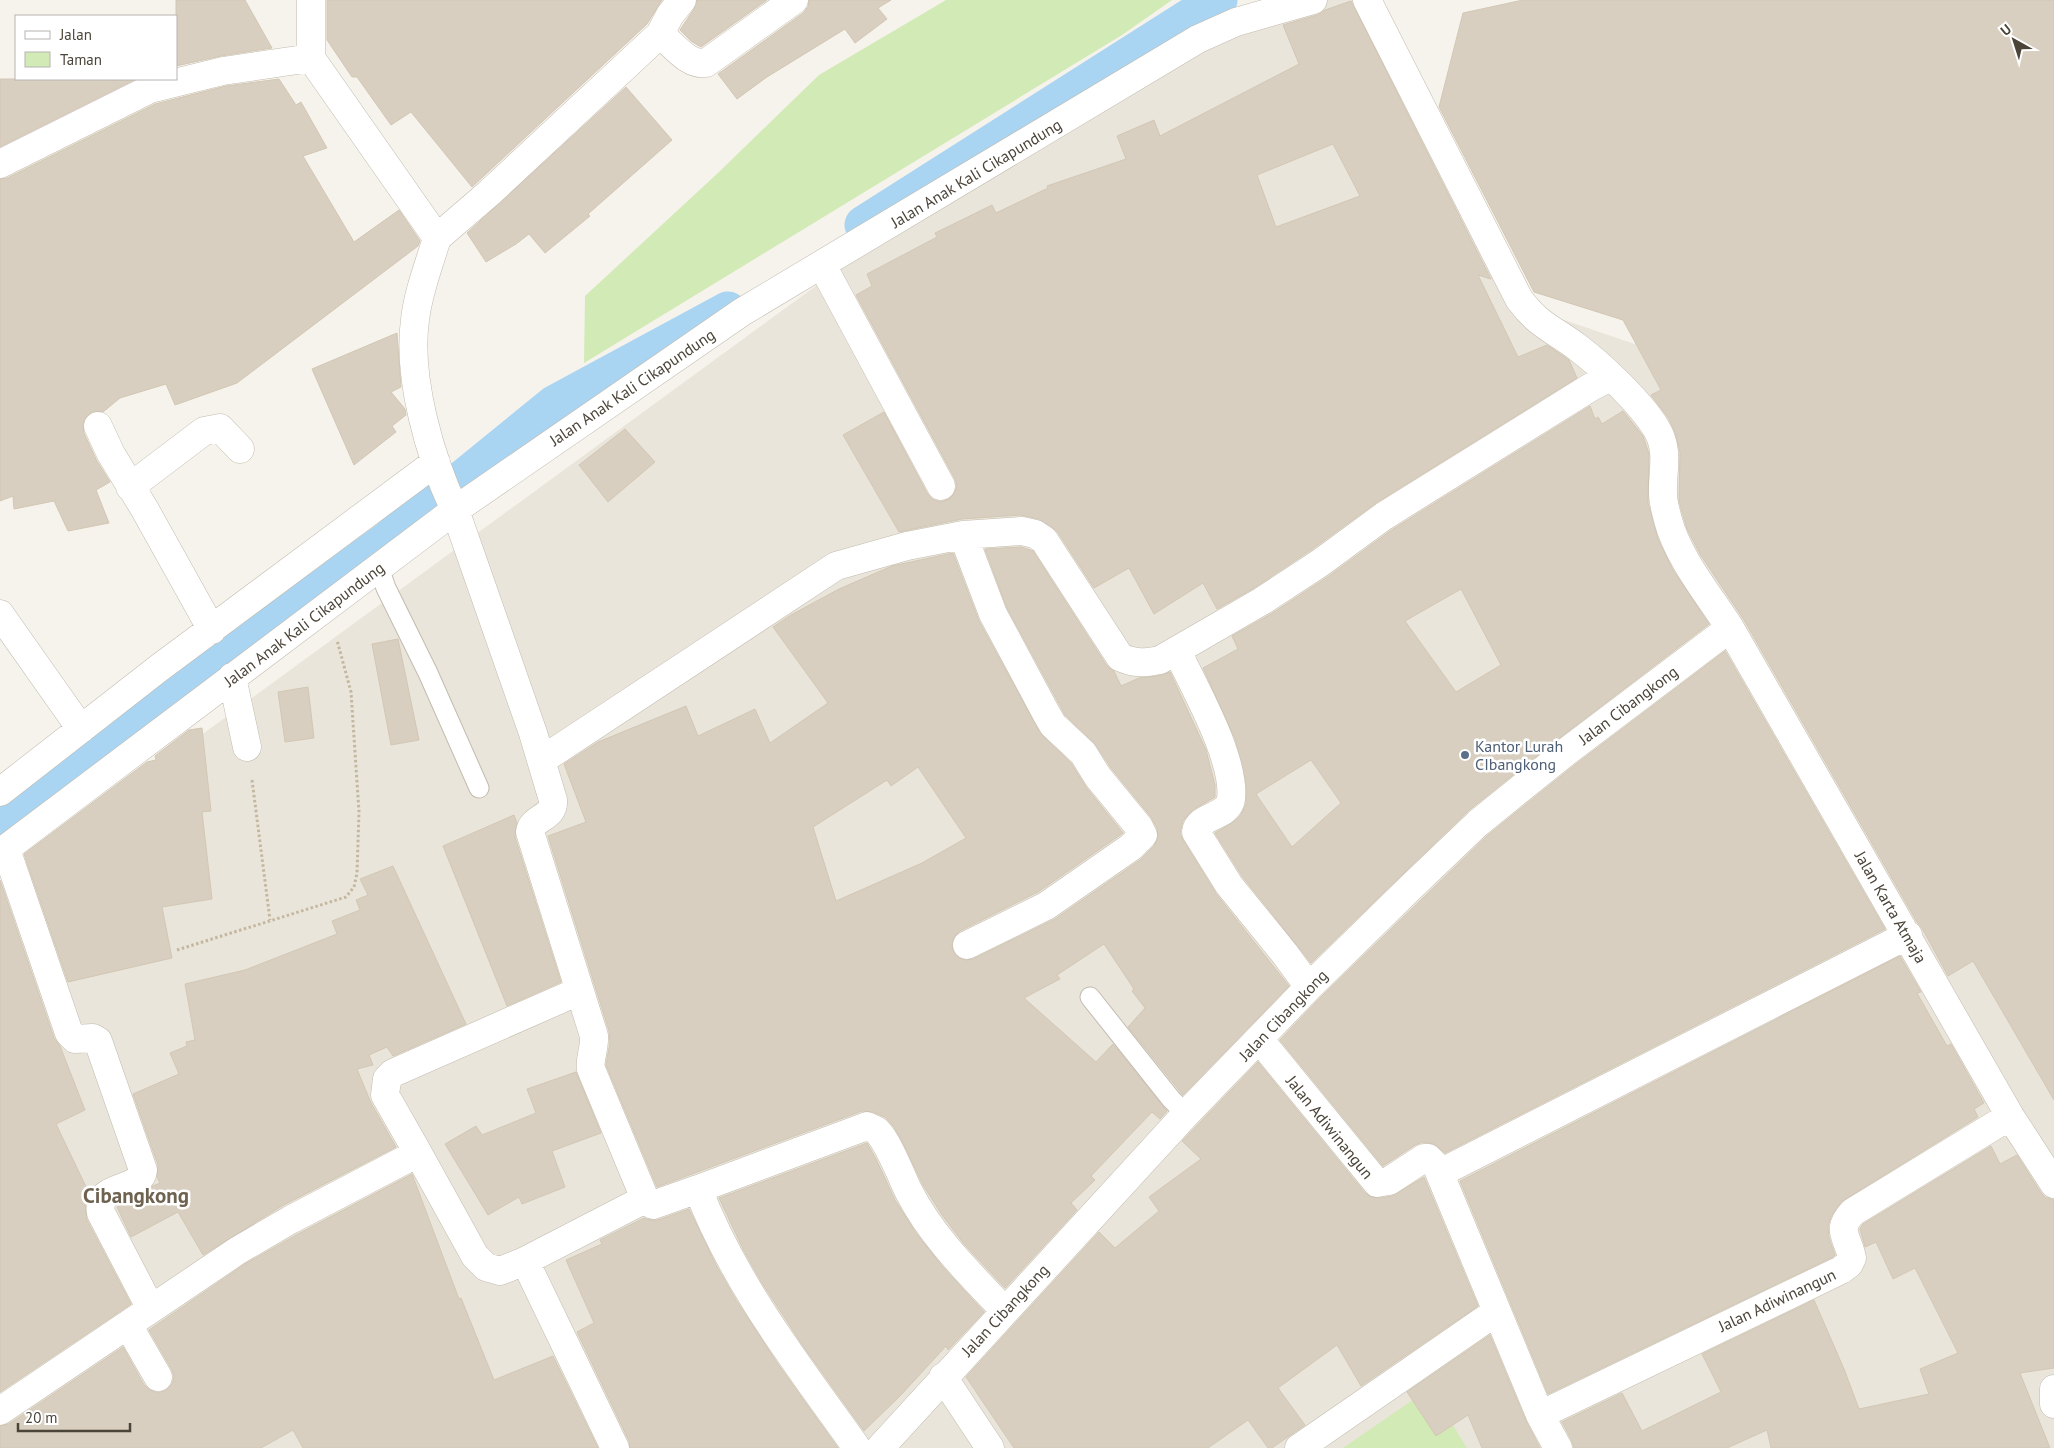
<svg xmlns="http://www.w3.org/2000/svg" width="2054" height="1448" font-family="'PT Sans',sans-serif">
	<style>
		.residential { fill: #eae5da }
		.green { fill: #d2eab5 }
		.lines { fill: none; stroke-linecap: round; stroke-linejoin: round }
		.canal { stroke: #a9d4f2; stroke-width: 39 }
		.building { fill: #d8cfc1; stroke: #d3c7b4; fill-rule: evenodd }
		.lane-casing { stroke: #c2bbae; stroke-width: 21 }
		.street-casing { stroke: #c2bbae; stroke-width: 29 }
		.path { stroke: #c4b79f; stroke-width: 3; stroke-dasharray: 2.5 2.5; stroke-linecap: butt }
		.lane { stroke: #fff; stroke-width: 19 }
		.street { stroke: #fff; stroke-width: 28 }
		.service-dot { fill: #5c6f8a; stroke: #fff; stroke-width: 2 }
		.labels { text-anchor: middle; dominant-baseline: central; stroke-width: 5; stroke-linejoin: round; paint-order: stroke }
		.street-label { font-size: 16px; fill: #4b4439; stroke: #fff }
		.service-label { font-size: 16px; fill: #4e5e75; stroke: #fff; text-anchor: start }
		.district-label { font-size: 21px; font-weight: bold; fill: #6e6250; stroke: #fff }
	</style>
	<rect width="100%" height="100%" fill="#f6f3ec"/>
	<path class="residential" d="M1295 0H1374L1520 305 1693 364 2054 997V1448H0V882L917 212Z"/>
	<path class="green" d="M946 0H1172L1122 35 584 363 585 296 719 172 819 75Z
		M1430 1388 1467 1448H1343Z"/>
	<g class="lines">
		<path class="canal" d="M864 225 1218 0
			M0 831 166 702 387 541 554 405 728 311"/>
	</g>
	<path class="building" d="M176 0H245L272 48 221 56 176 66Z
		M327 0H662L647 24 472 187 411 112 391 125 357 77H352L327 40Z
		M697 0H767L701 47 691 41 680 30 694 9Z
		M809 0H891L878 8 887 19 855 43 845 29 767 77 737 99 718 74 803 13 808 7Z
		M1523 0H2054V1100L1973 961 1948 976 1922 928 1917 922 1744 620 1700 554 1687 529 1679 501 1680 452 1675 432 1669 419 1651 395 1661 390 1623 320 1534 292 1439 107 1463 13Z
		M1351 1 1491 279 1478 275 1518 357 1547 345 1569 360 1577 378 1376 503 1311 550 1254 588 1217 609 1203 583 1154 614 1129 568 1094 588 1057 531 1039 519 1021 515 962 519 899 532 843 435 884 412 927 493 932 499 940 502 949 499 954 494 957 486 955 479 856 295 872 286 867 274 937 237 935 233 992 205 996 213 1048 188 1047 186 1126 159 1117 136 1154 120 1160 136 1299 64 1283 25 1317 15 1325 10ZM1333 144 1360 196 1276 227 1257 175Z
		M0 79H136L0 147Z
		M279 79 296 105 301 102 327 148 303 156 354 242 399 210 420 241 418 246 237 383 175 405 166 384 120 398 103 412H92L86 417 83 424 84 433 97 461 110 482 96 490 109 523 68 531 54 501 14 509 13 496 0 501V179L7 178 155 104 226 86Z
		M626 87 672 140 588 214 590 216 545 253 529 234 516 244 486 262 467 233Z
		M397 333 401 387 391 392 405 409 406 415 392 426 396 432 354 465 312 369Z
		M1590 406 1595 419 1598 417 1602 424 1623 411 1643 436 1649 454 1648 503 1658 539 1673 570 1709 624 1557 740 1468 811 1311 963 1242 876 1215 833 1233 822 1241 815 1246 804V783L1235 739 1203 668 1238 649 1232 636 1271 614 1329 576 1393 529ZM1461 589 1501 665 1456 692 1405 621ZM1311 760 1341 803 1292 847 1256 794Z
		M625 429 655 462 608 502 579 465Z
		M1021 547 1033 551 1107 666 1114 671 1121 686 1139 678 1157 676 1170 672 1206 750 1215 785V797L1194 809 1183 821 1180 833 1183 840 1217 895 1289 986 1183 1095 1128 1027 1145 1008 1132 991 1134 989 1104 944 1057 975 1060 979 1024 998 1096 1062 1113 1044 1167 1111 1160 1119 1152 1112 1091 1176 1095 1180 1071 1203 1077 1210 1005 1288 964 1244 942 1215 923 1185 904 1145 894 1127 885 1117 873 1112 862 1111 657 1187 606 1065 610 1042 609 1031 548 836 586 822 564 764 598 742 686 706 698 736 755 709 770 743 828 703 773 627 791 615 839 589 892 566 953 553 979 621 1040 733 1071 763 1086 787 1123 833 1038 892 960 931 954 937 952 944 953 951 959 958 966 960 973 959 1055 919 1140 860 1154 846 1158 837 1157 828 1151 817 1111 768 1096 745 1065 715 1007 608 985 549ZM918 767 966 838 922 863 836 901 813 827 887 780 891 786Z
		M398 639 419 740 391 745 372 644Z
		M1725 651 1885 929 1445 1153 1434 1144 1423 1142 1415 1145 1383 1166 1280 1040 1320 998 1488 835 1576 764Z
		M308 687 314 738 285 742 278 692Z
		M202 728 211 811 202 812 212 899 162 907 172 958 68 982 24 854 147 762 156 760 155 756 189 730Z
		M514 815 517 823 515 837 561 982 507 1006 443 846Z
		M393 866 466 1024 393 1056 387 1047 369 1055 373 1065 357 1069 371 1103 396 1147 282 1206 203 1255 178 1212 131 1237 117 1207 142 1196 153 1186 160 1183 157 1177 158 1165 133 1094 179 1074 170 1053 187 1046 186 1042 195 1040 185 984 245 970 337 934 332 921 360 910 356 900 368 895 360 879Z
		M0 880 54 1038 60 1046 85 1110 56 1124 89 1193 85 1203 87 1220 131 1304 0 1392Z
		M1900 956 1921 992 1917 993 1947 1046 1951 1044 1984 1103 1974 1109 1978 1117 1841 1202 1831 1217 1828 1226 1829 1238 1835 1255 1833 1257 1548 1394 1460 1181Z
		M1258 1062 1365 1193 1371 1197 1380 1198 1392 1196 1424 1177 1478 1306 1361 1386 1337 1345 1278 1388 1305 1425 1272 1448H1268L1248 1420 1208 1448H1014L966 1377 1099 1232 1115 1248 1159 1211 1149 1197 1201 1159 1182 1141Z
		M576 1072 601 1133 552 1151 565 1187 522 1204 519 1197 488 1215 445 1144 476 1126 482 1135 536 1113 527 1089Z
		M867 1143 876 1159 895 1200 916 1233 941 1265 984 1312 948 1350 946 1346 901 1395 864 1431 803 1346 762 1283 744 1251 719 1198Z
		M1991 1146 2000 1164 2017 1155 2041 1193 2046 1198 2054 1200V1368L2020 1373 2050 1448H1771L1767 1430 1727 1448H1574L1572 1441 1562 1422 1622 1393 1642 1431 1721 1392 1702 1354 1814 1300 1844 1369 1859 1409 1929 1394 1920 1369 1958 1353 1915 1268 1893 1279 1876 1242 1865 1247 1860 1229 1863 1224Z
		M412 1174 459 1299 461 1298 494 1380 553 1356 598 1448H303L293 1430 261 1448H0V1426L9 1424 123 1347 144 1385 150 1390 158 1393 166 1390 172 1384 174 1377 172 1370 149 1330 245 1264 298 1234Z
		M689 1209 716 1265 736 1300 778 1364 838 1448H630L629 1441 577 1332 594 1323 566 1260 602 1244 600 1240 644 1218 650 1220H658Z
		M1490 1335 1526 1421 1540 1448H1482L1468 1415 1436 1436 1407 1392Z"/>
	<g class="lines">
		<defs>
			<path id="lane" d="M379 568 386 588 428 673 479 788
				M1090 997 1171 1099 1186 1114"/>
			<path id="street" d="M311 0V58L437 238C429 265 418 292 415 320 407 377 430 458 455 510L533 733 553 800C555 818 532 817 530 832L594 1036C595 1048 589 1059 591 1069L645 1199 653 1205 698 1189C735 1285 798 1365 857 1448
				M1367 0 1519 299C1538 325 1553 329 1577 347 1601 365 1640 402 1656 428 1670 451 1662 470 1663 494 1663 502 1666 512 1668 520 1678 558 1709 595 1730 628L2010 1116 2054 1184
				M660 34 670 15 682 0
				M0 164 150 89 223 71 311 58
				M437 238 488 194 660 34C673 44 688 66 706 63L794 0
				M822 265 941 486
				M98 426 111 454 144 508 212 630
				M130 487 204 431 220 428 240 449
				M963 535 993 614 1046 713 1053 725 1083 753 1098 777 1139 827 1143 835 1131 847 1046 906 967 945
				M0 614 81 729
				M1177 651C1194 687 1236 760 1231 799 1229 817 1198 815 1196 832L1229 885 1285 954 1309 987
				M232 677 247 747
				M542 760 836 566 907 546 963 535 1022 531 1035 534 1044 540 1120 657C1135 664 1145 663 1160 660L1262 601 1320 563 1384 516 1591 387 1610 377
				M0 792 159 668 436 462
				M6 849 69 1033 75 1039 93 1038 98 1041 143 1170C141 1193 95 1182 101 1213L151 1309
				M0 853 455 510 742 312 1198 39 1236 22 1313 0
				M1259 1039 1377 1183 1389 1181 1424 1158H1428L1437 1167 1540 1415 1558 1448
				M418 1153 385 1095 387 1079 393 1073 579 991
				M1440 1173 1908 935
				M698 1189 867 1126C871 1128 875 1129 877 1131 889 1143 901 1176 909 1192 932 1237 970 1274 1004 1310
				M525 1261 615 1448
				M128 1325 158 1377
				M943 1377 990 1448
				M2054 1389V1404
				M0 1411 237 1251 290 1220 418 1153 475 1256 486 1267 500 1271 525 1261 645 1199
				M1540 1415 1841 1270 1849 1264 1852 1258C1848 1237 1835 1230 1853 1212L2010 1116
				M880 1448 1186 1114 1309 987 1410 888 1478 823 1566 752 1730 628
				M1299 1448 1496 1312"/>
		</defs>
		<use href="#lane" class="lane-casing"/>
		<use href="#street" class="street-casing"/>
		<path class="path" d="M252 780 270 920
			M177 950 346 897 354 887 357 873 359 812 351 692 337 640"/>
		<use href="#lane" class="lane"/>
		<use href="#street" class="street"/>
	</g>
	<circle class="service-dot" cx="1465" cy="755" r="5"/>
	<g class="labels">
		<g class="street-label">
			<text transform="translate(976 173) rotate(-31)">Jalan Anak Kali Cikapundung</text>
			<text transform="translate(632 387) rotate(-34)">Jalan Anak Kali Cikapundung</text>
			<text transform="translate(304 624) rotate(-37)">Jalan Anak Kali Cikapundung</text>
			<text transform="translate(1628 705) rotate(-37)">Jalan Cibangkong</text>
			<text transform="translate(1891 907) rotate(60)">Jalan Karta Atmaja</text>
			<text transform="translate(1283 1015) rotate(-46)">Jalan Cibangkong</text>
			<text transform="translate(1330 1127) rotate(51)">Jalan Adiwinangun</text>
			<text transform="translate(1777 1300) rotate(-25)">Jalan Adiwinangun</text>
			<text transform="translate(1005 1310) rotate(-47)">Jalan Cibangkong</text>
		</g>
		<g class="service-label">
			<text x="1475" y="746">Kantor Lurah<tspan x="1475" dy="18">CIbangkong</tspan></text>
		</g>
		<g class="district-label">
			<text x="136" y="1195">Cibangkong</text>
		</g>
	</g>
	<rect x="15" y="15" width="162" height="65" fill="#ffffff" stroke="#b7b4b0"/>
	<rect x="25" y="31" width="25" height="8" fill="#ffffff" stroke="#b7b4b0"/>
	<text x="60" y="40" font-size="15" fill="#4b4439">Jalan</text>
	<rect x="25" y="52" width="25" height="15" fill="#d2eab5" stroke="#b7b4b0"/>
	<text x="60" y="65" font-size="15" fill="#4b4439">Taman</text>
	<g transform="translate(2014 40) rotate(321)" stroke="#ffffff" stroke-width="4" paint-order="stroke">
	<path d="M0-4L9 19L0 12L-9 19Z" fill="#4b4439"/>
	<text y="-8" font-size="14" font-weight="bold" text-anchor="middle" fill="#4b4439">U</text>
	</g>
	<path d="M18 1423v8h112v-8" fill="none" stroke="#4b4439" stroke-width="2.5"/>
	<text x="25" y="1423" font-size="15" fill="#4b4439" stroke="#ffffff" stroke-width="4" paint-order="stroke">20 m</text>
</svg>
